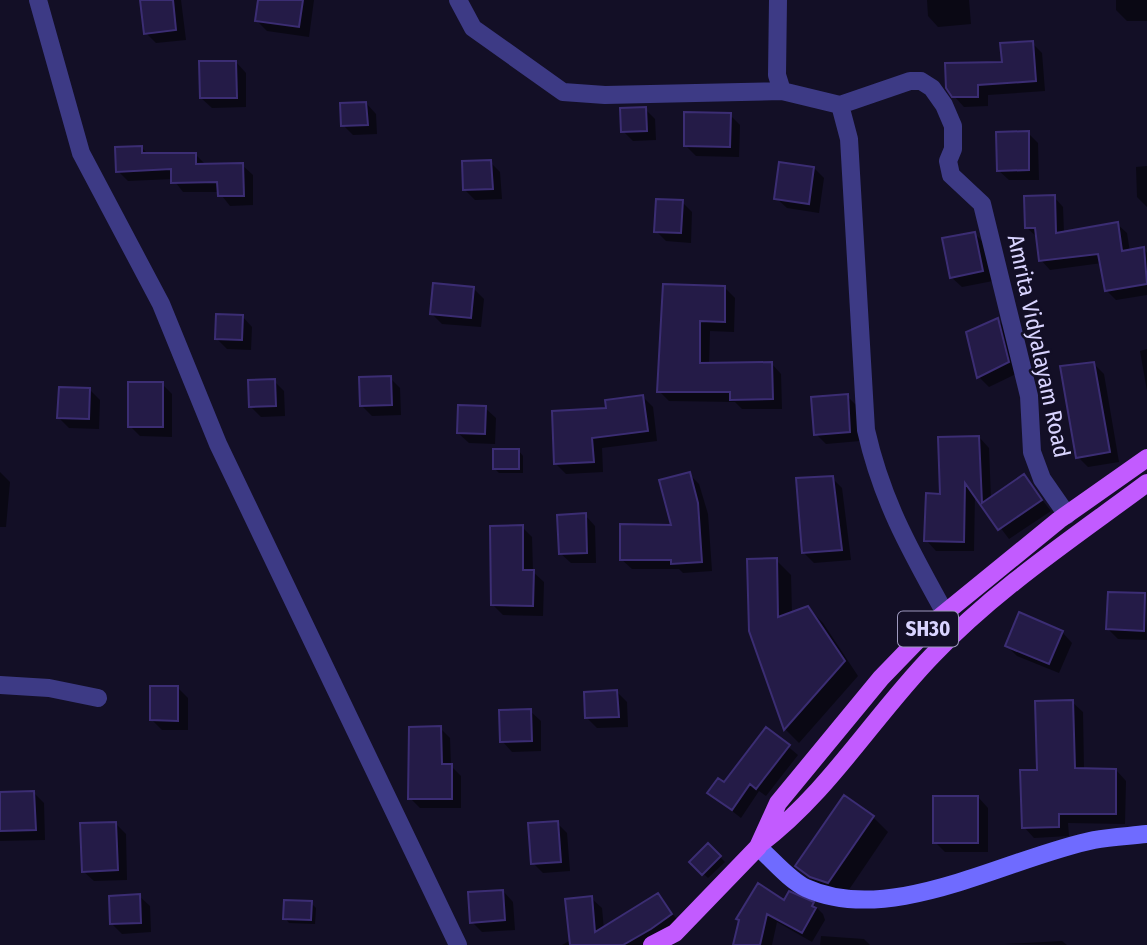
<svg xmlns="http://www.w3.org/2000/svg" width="1147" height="945" font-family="'Fira Sans Condensed',sans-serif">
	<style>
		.shadow { fill: #0007 }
		.building { fill: #241b47; stroke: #3b2d73; stroke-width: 2 }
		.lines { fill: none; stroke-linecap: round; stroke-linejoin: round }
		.street { stroke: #3d3a85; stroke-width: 18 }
		.secondary { stroke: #6f6bff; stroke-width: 18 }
		.primary { stroke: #c25bff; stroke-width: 18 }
		.labels { text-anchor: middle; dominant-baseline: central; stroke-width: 5; stroke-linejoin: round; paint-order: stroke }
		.shield { fill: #130f26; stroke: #9e99be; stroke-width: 2 }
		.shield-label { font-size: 21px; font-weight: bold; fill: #d9d4ff }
		.street-label { font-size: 23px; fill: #d9d4ff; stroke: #130f26 }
	</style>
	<rect width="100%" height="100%" fill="#130f26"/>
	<path class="shadow" d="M142 0H181L186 40 156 43 146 33Z
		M260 0H314L309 37 267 31 257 21Z
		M927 0H969L971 24 938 27 928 16Z
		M1116 0H1147V21H1127L1116 10Z
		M1032 43 1042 53 1045 91 988 95V106L964 107 954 96Z
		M236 62 246 73V107L212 108 201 98Z
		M366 103 376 114 377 134 353 135 343 125Z
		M645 109 655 119 656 140 633 141 623 131Z
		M730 115 740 125 739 157 696 156 685 145Z
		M1028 133 1038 143 1039 180H1009L998 170Z
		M141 147 149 155H196L207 166 242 165 253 175V205L230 206 219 192H183L173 179 128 181 118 171Z
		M490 162 500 172 502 199 475 200 465 190Z
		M1147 166V207L1137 197 1136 167Z
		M814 168 824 178 819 213 787 208 776 198Z
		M1054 197 1063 207 1064 233 1117 224 1127 233 1130 252 1144 249 1147 253V295L1116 300 1107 291 1102 263 1050 270 1041 260 1037 237 1027 228Z
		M682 202 692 212 691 243 666 241 656 231Z
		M975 234 985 244 993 281 962 287 951 277Z
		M665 286 725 288 735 298 734 332 710 331 709 365 771 363 781 374 782 409H742L735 402 669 401 659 391Z
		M473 288 484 299 481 327 442 324 431 313Z
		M242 316 252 327 251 350 227 349 217 339Z
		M998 320 1008 331 1018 373 989 387 979 377Z
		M1147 349V391L1140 351Z
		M1094 364 1104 374 1119 462 1088 467 1078 457 1062 368Z
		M390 378 400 388 401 415 372 416 362 406Z
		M274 381 284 391 285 416 261 417 251 407Z
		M162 384 172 394V437L140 436 130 426Z
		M90 390 100 400 99 429 69 428 59 418Z
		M847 396 857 406 860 441 826 444 816 434Z
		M643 397 653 407 657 441 602 448 603 472 566 474 556 464 608 410Z
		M485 408 496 418 495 444 469 443 458 433Z
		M979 437 989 448 991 499 1024 477 1051 511 1009 539 975 494 974 551H936L926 540 942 496Z
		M519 451 523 456V473H499L494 468Z
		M0 472 10 482 6 527H0Z
		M689 474 699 484 708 514 712 571 683 573 679 569H632L621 559 673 527Z
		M832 478 842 488 851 560 814 563 804 553Z
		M585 515 595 526 596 563H571L560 553Z
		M522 527 532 537 533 572 544 582 543 616 503 615 493 605Z
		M776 560 791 575 792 614 808 608 823 623 858 676 799 743 785 729 750 631Z
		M1145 595 1147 640 1118 639 1108 629Z
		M1062 632 1072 643 1059 673 1017 656 1007 646Z
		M178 688 188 698V730H162L152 720Z
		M617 692 627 702 628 727 597 728 587 718Z
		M1072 702 1083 712 1084 770H1116L1126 781 1125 824 1068 823 1069 836 1034 838 1024 827 1039 771Z
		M530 711 541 721V751L512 752 502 741Z
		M440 728 450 738 451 766 461 776V808H420L410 798Z
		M767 729 798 755 766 796 759 791 741 818 709 793 724 785Z
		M34 793 44 803 45 840 0 841V796Z
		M978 797 988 808V852H945L935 842Z
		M873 817 888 832 844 897 813 881 797 866Z
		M557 823 567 833 570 871 543 873 533 863Z
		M116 824 126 834 127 880 94 881 83 871Z
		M708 845 725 862 708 878 691 862Z
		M503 891 513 902 515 930 482 932 472 922Z
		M790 893 813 904 823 914 825 920 812 942 777 922 772 945H735L741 921 785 902Z
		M139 896 150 906 151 932 122 934 112 924Z
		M657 896 681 924 646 945H562L571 940 591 898 602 908 604 930Z
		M311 903 316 908 315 924 289 923 285 918Z
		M821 936 864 939 870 945H820Z
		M1062 941 1067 945 1004 944Z"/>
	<path class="building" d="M140 0H173L176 30 144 34Z
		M258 0H303L299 27 255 21Z
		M1033 41 1036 81 978 85V97H952L946 88 945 63 1002 62 1000 43Z
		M199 61H236L237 98H200Z
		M366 102 368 125 341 126 340 103Z
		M646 107 647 131 621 132 620 108Z
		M684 112 731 113 730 147 684 146Z
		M1029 131V170L997 171 996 132Z
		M142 146V153H196V164L243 163 244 196H218L217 182 171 183V169L116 172 115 147Z
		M491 160 493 189 463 190 462 161Z
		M779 162 814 167 809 204 774 199Z
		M1055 195 1056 233 1118 222 1122 251 1144 247 1147 284 1105 291 1098 254 1039 261 1035 228H1025L1024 196Z
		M656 199 683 200 681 233 654 232Z
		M975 232 983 271 950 278 942 238Z
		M433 283 474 287 471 318 430 314Z
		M663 284 725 286V322L700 321V363L772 362 773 399 730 400V392H657Z
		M216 314 243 315 242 340 215 339Z
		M998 318 1009 362 977 378 966 332Z
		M1094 362 1110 452 1076 458 1060 366Z
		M391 376 392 405 360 406 359 377Z
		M275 379 276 406 249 407 248 380Z
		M128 382H163V427H128Z
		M59 387 90 388 89 419 57 418Z
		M848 394 850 432 814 435 811 397Z
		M643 395 648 431 592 438 594 462 554 464 552 411 606 408 605 400Z
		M458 405 486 406 485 434 457 433Z
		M979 436 982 503 1024 474 1042 500 998 530 965 483 964 542 924 541 926 493 940 494 938 437Z
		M493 449H519V469H493Z
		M690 472 698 503 702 562 671 564V560H620V524L671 525 659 480Z
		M833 476 842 550 802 553 796 478Z
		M586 513 587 553 559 554 557 515Z
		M523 525V570H534L533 606 491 605 490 526Z
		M777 558 778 617 808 606 845 661 784 730 749 631 747 559Z
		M1108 592 1145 593 1144 631 1106 629Z
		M1019 612 1063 631 1049 664 1005 646Z
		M150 686H178V721L150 720Z
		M617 690 619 717 585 718 584 692Z
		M1073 700 1075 768 1116 769V814H1059V827L1022 828 1020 770H1037L1035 701Z
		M531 709 532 741 500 742 499 710Z
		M441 726 442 764H452V799H408L409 727Z
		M766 727 790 745 756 789 750 784 732 810 707 793 718 778 724 782Z
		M34 791 36 830 0 831V792Z
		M844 795 874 816 828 883 810 877 795 866Z
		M933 796H978V843H933Z
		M558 821 561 862 531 864 528 823Z
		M116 822 118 870 82 872 80 823Z
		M708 843 721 856 702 875 689 862Z
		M758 883 784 900 789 891 814 902 812 906 816 908 802 933 767 914 760 945H733L739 920 736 919Z
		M503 890 505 920 470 923 468 892Z
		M658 893 672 914 651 929 623 945H570L565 899 592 896 595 932Z
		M140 894 141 923 110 924 109 896Z
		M284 900 312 901 311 920 283 919Z"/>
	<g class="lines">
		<path class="street" d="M38 0 81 153 161 304 218 444 458 945
			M458 0 473 28 563 92 605 95 782 91
			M778 0 777 75 782 91 840 105 849 139 866 430C882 501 910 550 945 613
			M840 105 910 81H921L932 88 944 105 953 126V149L948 161 951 175 982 204 1029 396 1032 452 1042 479 1067 515
			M0 685 49 688 98 698"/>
		<path class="secondary" d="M758 847C772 859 789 880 806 888 891 927 1009 857 1094 840 1111 837 1130 836 1147 834"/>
		<path class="primary" d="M760 844C828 793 873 717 932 656 996 589 1073 538 1147 483
			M652 945 675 933 758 847 778 803 881 678 940 617 1059 520 1147 458"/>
	</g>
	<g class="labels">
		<rect class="shield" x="898" y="611.5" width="60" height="35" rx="5"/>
		<g class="shield-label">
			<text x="928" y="629">SH30</text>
		</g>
		<g class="street-label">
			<text transform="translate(1039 346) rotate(78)">Amrita Vidyalayam Road</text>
		</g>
	</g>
</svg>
